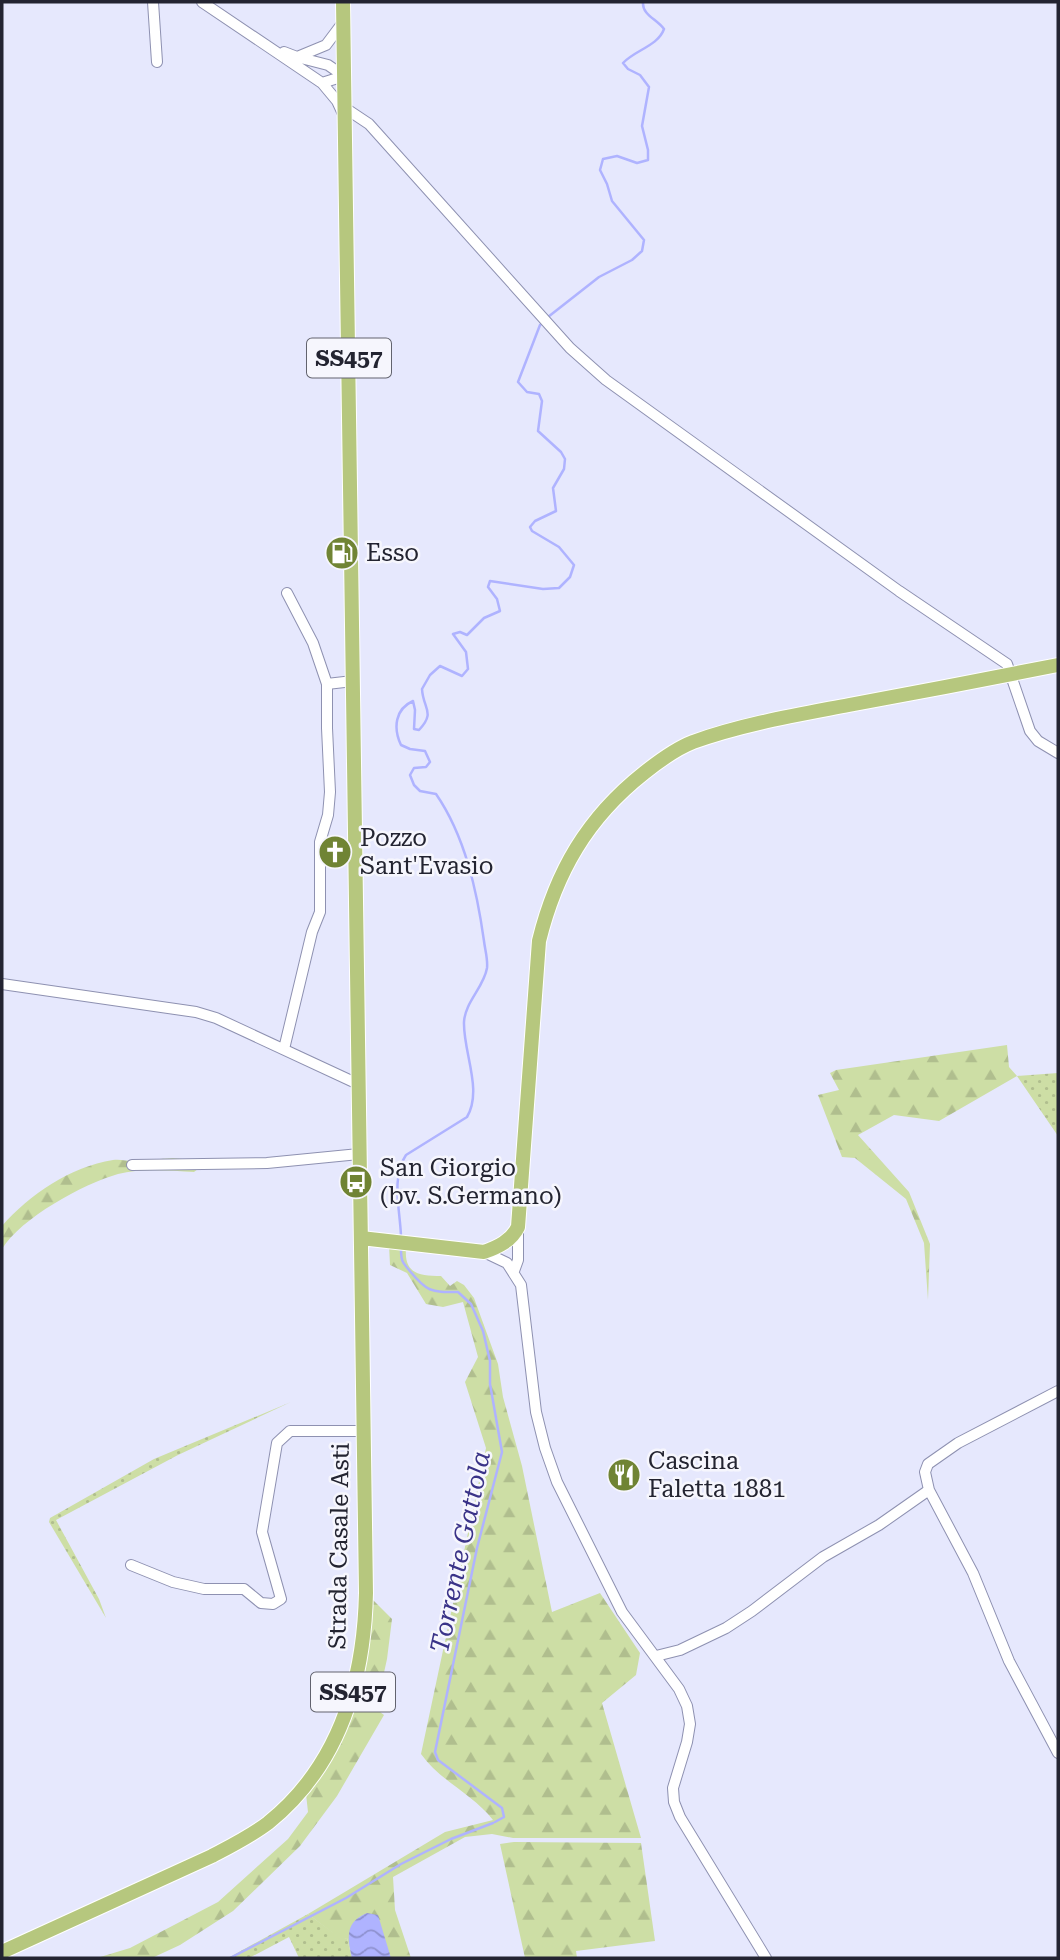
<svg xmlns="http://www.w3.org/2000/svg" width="1060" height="1960" font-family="'Roboto Serif',serif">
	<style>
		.green { fill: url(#green-dots) }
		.forest { fill: url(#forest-firs) }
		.water { fill: url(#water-waves) }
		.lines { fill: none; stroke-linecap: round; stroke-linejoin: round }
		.stream { stroke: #afb3ff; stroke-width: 2.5 }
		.minor-casing { stroke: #8e91b1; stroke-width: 12 }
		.major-casing { stroke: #fff; stroke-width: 16 }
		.minor { stroke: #fff; stroke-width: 10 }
		.major { stroke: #b6c77e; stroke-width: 14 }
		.labels { text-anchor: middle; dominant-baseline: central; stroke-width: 5; stroke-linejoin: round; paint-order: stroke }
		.shield { fill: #f6f6fd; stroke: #62636e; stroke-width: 2 }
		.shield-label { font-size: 23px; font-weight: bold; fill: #232431 }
		.poi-label { font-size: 24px; fill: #232431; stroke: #f6f6fd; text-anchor: start }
		.street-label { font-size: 24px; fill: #232431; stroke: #f6f6fd }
		.water-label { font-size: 26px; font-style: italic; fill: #3a3388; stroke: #f6f6fd }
	</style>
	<defs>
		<pattern id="green-dots" width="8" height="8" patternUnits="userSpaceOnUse" patternTransform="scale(1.75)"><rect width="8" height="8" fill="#cddea5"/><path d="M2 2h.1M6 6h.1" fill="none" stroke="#b0be8e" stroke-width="1.8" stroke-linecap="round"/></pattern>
		<pattern id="forest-firs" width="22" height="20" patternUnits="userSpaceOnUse" patternTransform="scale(1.75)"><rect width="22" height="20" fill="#cddea5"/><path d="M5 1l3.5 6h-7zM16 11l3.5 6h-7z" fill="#b0be8e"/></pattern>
		<pattern id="water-waves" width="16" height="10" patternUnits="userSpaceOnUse" patternTransform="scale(1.75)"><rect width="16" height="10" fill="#afb3ff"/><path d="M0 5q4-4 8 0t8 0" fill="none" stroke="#8e91cf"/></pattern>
	</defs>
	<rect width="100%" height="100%" fill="#e6e8fd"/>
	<path class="green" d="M1058 1073V1136L1017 1076Z
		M291 1402 178 1455 56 1520 99 1599 106 1618 49 1522 50 1518 154 1459Z
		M308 1914 342 1939 347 1938 352 1958H299L289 1937 249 1958H228Z"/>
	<path class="forest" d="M1007 1045 1009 1067 1017 1076 939 1121 894 1115 858 1135 909 1192 930 1244 928 1300 924 1243 906 1199 855 1158 842 1157 818 1095 839 1090 830 1073 836 1070Z
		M173 1158 200 1161 198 1169 194 1172C170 1171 142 1168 118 1174 83 1184 21 1218 2 1249V1226C30 1194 70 1167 113 1160 120 1159 127 1161 134 1161 147 1160 160 1159 173 1158Z
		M389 1245 406 1249C404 1274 420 1276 441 1276L450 1286 457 1281 464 1285 474 1298 498 1364 503 1397 522 1466 552 1612 600 1593 640 1653 636 1675 602 1703 641 1838H513L492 1834 465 1837 393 1877 395 1910 411 1958H352L347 1938 342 1940 308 1914 445 1832 493 1820C473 1794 440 1781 421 1754L486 1448 465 1382 478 1357 463 1302 443 1307 426 1304 407 1273 390 1265Z
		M366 1593 392 1619 387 1659 376 1709 384 1715 337 1796 300 1846 233 1911 180 1945 152 1958H97L130 1948 218 1902 288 1839 308 1812 305 1785 346 1712Z
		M514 1842 641 1843 655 1941 576 1951 577 1958H525L500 1844Z"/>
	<path class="water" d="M367 1913 378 1915 391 1958H352C347 1937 345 1922 367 1913Z"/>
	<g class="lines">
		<path class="stream" d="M548 317 599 277 632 260 642 251 644 240 612 201 607 184 600 170 603 159 617 156 637 163 648 160V150L642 126 649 87 640 75 628 69 623 63C635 50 658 46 664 29 657 19 642 15 643 2
			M401 1236C400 1210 391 1177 406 1155L467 1117C483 1090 463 1052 464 1022 465 1002 484 987 487 968 488 959 485 950 484 941 477 891 465 836 436 794L420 791 414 785 410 775 414 768 426 767 430 762 425 751 410 749 401 745C393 728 395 709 413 701L415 710 414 729 419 730C436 712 423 709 422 689L430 675 440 666 462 676 468 669 466 652 453 634 460 632 467 635 484 618 500 611 497 599 488 587 490 581 543 589 559 588 570 577 574 565 559 547 532 531 530 527 535 521 556 511 553 488 564 469 565 459 561 452 538 431 542 401 539 394 527 392 518 382 540 325 544 322
			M401 1249C401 1260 402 1262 409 1270 427 1292 430 1292 458 1292L471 1304 483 1331 490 1361V1384L502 1452 477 1548 435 1752 438 1760 502 1808 504 1817 495 1822
			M230 1958 346 1898 401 1864 451 1839 493 1823"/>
		<defs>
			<path id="minor" d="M153 2 157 62
				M202 2 322 83 337 101 343 114
				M284 52 297 57 326 45 344 21
				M297 57 328 65 344 76 322 83
				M345 108 369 124 570 348 606 380 899 591 1007 664 1030 731 1038 741 1058 753
				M327 684 353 681
				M2 984 196 1012 216 1018 358 1084
				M284 1049 312 932 320 912V842L328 815 330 792 327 728V684L313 643 287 593
				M132 1165 267 1163 359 1154
				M484 1252 507 1263 521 1285 536 1412 545 1448 557 1482 622 1612 679 1689 687 1706 690 1724 687 1742 673 1788 674 1802 680 1817 766 1958
				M514 1271 518 1260V1227
				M1058 1391 958 1443 928 1464 925 1472 929 1490 973 1573 1009 1661 1058 1753
				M131 1565 173 1582 204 1589H244L261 1603 273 1604 281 1599 262 1532 277 1443 290 1431H364
				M656 1656 680 1650 726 1628 752 1611 823 1557 879 1525 929 1490"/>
			<path id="major" d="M361 1238 484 1252C498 1247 511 1241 518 1227L539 941C556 872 587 818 644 773 659 761 675 749 693 742 743 724 797 715 849 705 919 692 988 679 1058 665
				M2 1952 212 1856C231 1846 251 1836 268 1823 339 1766 364 1681 366 1593L343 2"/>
		</defs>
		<use href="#minor" class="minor-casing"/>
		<use href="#major" class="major-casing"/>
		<use href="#minor" class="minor"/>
		<use href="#major" class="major"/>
	</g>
	<defs>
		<symbol id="fuel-disc" viewBox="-11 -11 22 22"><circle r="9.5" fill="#708434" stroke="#f6f6fd"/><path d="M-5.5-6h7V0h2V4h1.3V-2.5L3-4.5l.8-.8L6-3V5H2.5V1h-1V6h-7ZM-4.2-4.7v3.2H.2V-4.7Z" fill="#fff"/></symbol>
		<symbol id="church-disc" viewBox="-11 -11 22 22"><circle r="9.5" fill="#708434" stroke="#f6f6fd"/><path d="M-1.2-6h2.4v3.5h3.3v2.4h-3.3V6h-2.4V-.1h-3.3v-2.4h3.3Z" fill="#fff"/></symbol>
		<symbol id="bus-disc" viewBox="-11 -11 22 22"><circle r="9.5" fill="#708434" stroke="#f6f6fd"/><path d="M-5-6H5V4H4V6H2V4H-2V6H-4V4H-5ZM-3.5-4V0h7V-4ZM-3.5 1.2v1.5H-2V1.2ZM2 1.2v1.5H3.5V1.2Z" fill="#fff"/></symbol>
		<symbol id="restaurant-disc" viewBox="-11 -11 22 22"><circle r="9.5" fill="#708434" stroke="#f6f6fd"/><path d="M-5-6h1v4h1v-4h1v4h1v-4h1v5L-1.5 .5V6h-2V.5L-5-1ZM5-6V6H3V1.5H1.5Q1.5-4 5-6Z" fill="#fff"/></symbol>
	</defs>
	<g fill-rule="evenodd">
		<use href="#fuel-disc" x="323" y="534" width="38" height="38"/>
		<use href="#church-disc" x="316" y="833" width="38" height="38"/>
		<use href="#bus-disc" x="337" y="1163" width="38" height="38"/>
		<use href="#restaurant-disc" x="605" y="1456" width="38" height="38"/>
	</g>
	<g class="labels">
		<g class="shield">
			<rect x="307" y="338.5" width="84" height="39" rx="5"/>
			<rect x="311" y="1672.5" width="84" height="39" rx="5"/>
		</g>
		<g class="shield-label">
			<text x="349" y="358">SS457</text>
			<text x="353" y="1692">SS457</text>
		</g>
		<g class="poi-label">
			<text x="366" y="553">Esso</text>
			<text x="360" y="838">Pozzo<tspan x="360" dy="28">Sant'Evasio</tspan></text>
			<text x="380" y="1168">San Giorgio<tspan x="380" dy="28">(bv. S.Germano)</tspan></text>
			<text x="648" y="1461">Cascina<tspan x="648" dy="28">Faletta 1881</tspan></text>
		</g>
		<g class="street-label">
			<text transform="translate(339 1546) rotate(-89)">Strada Casale Asti</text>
		</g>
		<g class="water-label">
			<text transform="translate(460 1552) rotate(-78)">Torrente Gattola</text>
		</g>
	</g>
	<rect width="1060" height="1960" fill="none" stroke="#232431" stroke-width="7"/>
</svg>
